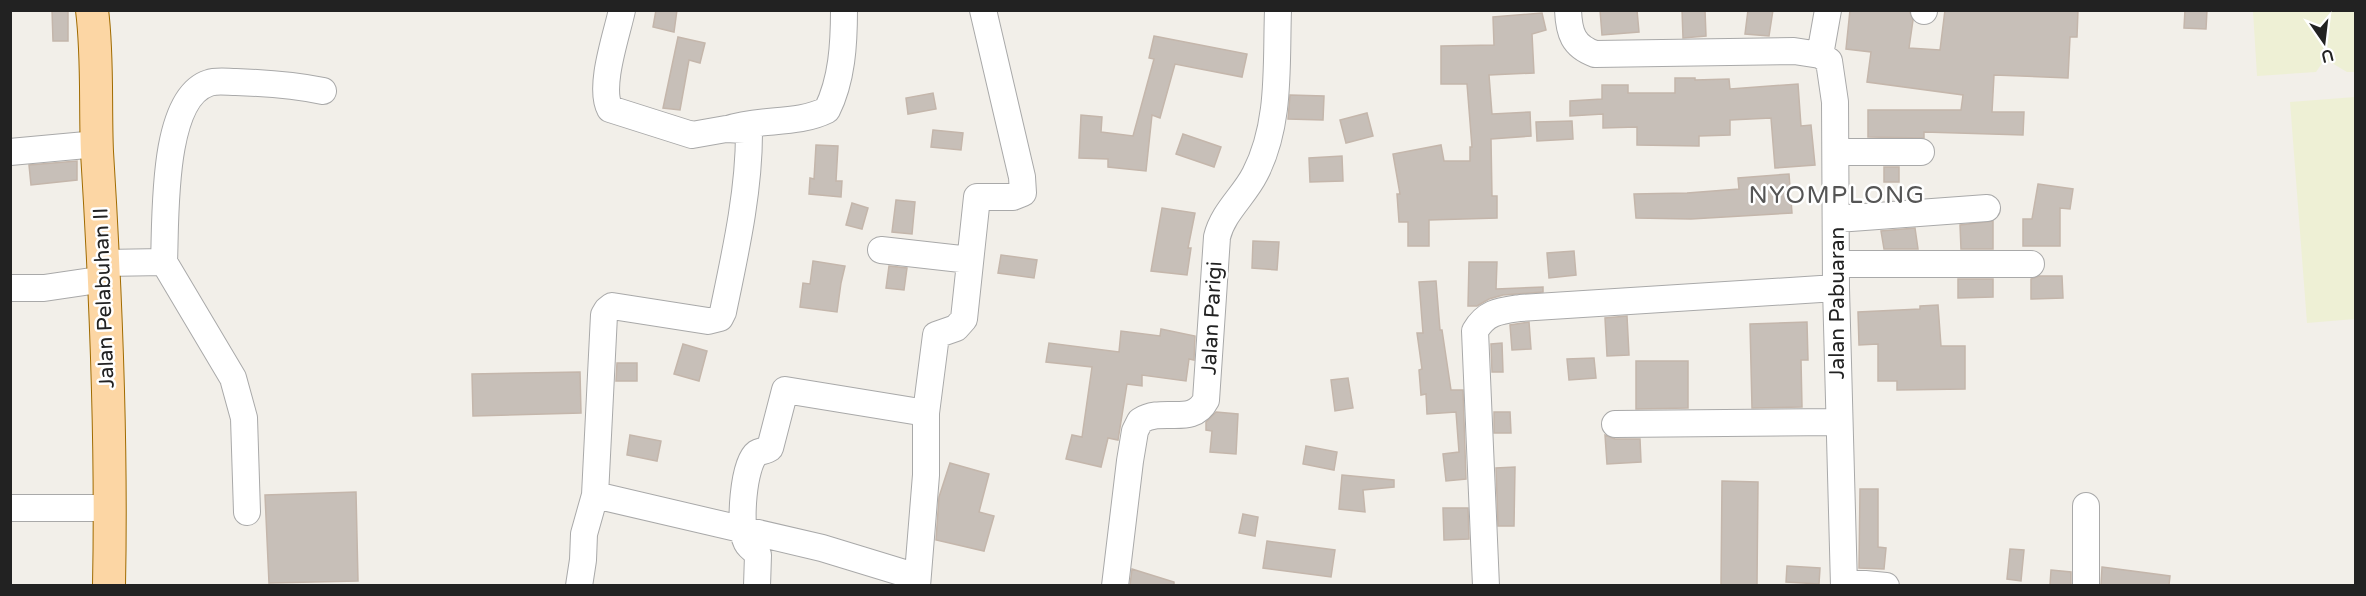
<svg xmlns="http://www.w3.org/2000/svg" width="2366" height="596" font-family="'Varela Round',sans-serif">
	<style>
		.farmland { fill: #eef0d5 }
		.building { fill: #c7bfb8; stroke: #c4b6ab; stroke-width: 1.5 }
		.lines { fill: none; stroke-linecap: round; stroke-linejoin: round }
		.minor-casing { stroke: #a9a9a9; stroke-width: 28 }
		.major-casing { stroke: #a06b00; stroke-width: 34 }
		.minor { stroke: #fff; stroke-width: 26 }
		.major { stroke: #fcd6a4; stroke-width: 32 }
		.labels { text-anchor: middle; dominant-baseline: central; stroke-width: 5; stroke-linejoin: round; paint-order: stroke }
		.street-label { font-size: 21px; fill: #222; stroke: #fff }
		.quarter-label { font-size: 24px; letter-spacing: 1.5px; fill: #555; stroke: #fff }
	</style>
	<rect width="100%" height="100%" fill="#f2efe9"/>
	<path class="farmland" d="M2253 11H2355V72H2347L2325 59 2316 72 2257 76Z
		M2355 97V319L2307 323 2290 102Z"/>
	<path class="building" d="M52 10H68V41H53Z
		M656 10H677L674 32 653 27Z
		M1600 10H1637L1639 32 1602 35Z
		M1682 10H1705L1706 36 1683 38Z
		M1748 10H1773L1769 36 1745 34Z
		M1850 10H1909L1913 20 1909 48 1940 50 1945 10H2078L2077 37H2070L2068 78 1994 75 1992 112H2024L2023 135 1924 132V138L1868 137V110H1961L1963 95 1867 82 1871 52 1846 49Z
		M2185 10H2207L2206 29 2184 28Z
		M1542 13 1546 30 1532 34 1534 73 1489 75 1492 114 1530 112 1531 136 1491 139 1492 196H1497V218L1429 220V246H1408V222H1399L1397 194H1400L1393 154 1441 145 1444 161H1470V147H1472L1467 84H1441V46L1494 45 1493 17Z
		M1154 36 1247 54 1242 77 1175 64 1160 118 1152 115 1146 171 1108 167V159L1079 158 1081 115 1102 117 1101 132 1133 136 1154 59 1149 58Z
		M678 37 705 43 700 63 689 60 680 110 663 108Z
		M1675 78H1695V80L1729 79 1730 89 1798 84 1801 126 1811 125 1815 165 1775 168 1771 118 1730 120V135L1699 136V146L1637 145V127L1603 128V114L1570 116V101L1602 99V85H1628V93H1675Z
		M933 93 936 109 908 114 906 98Z
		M1290 95 1324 96 1323 120 1288 119Z
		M1367 113 1373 136 1346 143 1340 120Z
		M1572 121 1573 139 1537 141 1536 122Z
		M933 130 963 133 961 150 931 147Z
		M1183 134 1221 147 1214 167 1176 154Z
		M816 145 838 146 836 181H842L841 197 809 194 810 178 814 179Z
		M1342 156 1343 181 1310 182 1309 158Z
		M77 161V180L31 185 29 165Z
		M1884 167H1899V182H1884Z
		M1789 174 1792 213 1691 219 1636 218 1634 194 1687 193 1739 189 1738 178Z
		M2038 184 2073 189 2070 209 2060 208V246H2023V219H2032Z
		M896 200 915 202 912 234 892 232Z
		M852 203 868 208 862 229 846 225Z
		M1162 208 1195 213 1188 248H1191L1187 275 1151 271Z
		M1993 221V249H1961L1960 225Z
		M1915 228 1918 249H1884L1881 231Z
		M1253 241 1279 242 1277 270 1252 268Z
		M1574 251 1576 275 1549 278 1547 253Z
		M1001 255 1037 260 1034 278 998 273Z
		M813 261 845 266 841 283 837 312 800 307 803 283 810 284Z
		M1469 262H1497L1496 289 1543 287V292L1503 295 1489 299 1477 306H1468Z
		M889 266 907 268 904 290 886 288Z
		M2039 276H2062L2063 298 2031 299V279Z
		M1958 279H1993V297L1958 298Z
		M1436 281 1440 330H1442L1451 390H1463L1466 479 1446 481 1443 454 1459 452 1456 412 1427 414 1426 394 1421 395 1419 370 1422 369 1417 333H1423L1419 282Z
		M1938 305 1941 346H1965V389L1897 390V381H1878V344L1859 345 1858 312 1920 309V306Z
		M1627 316 1629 355 1607 356 1605 318Z
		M1529 322 1531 349 1512 350 1510 325Z
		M1807 322 1808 360H1801L1802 407 1752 408 1750 324Z
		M1161 329 1195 336 1194 360 1189 359 1186 381 1142 375V386L1127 384 1118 440 1108 438 1101 467 1066 459 1072 435 1082 437 1092 367 1046 362 1049 343 1119 352 1121 331 1160 336Z
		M1502 343 1503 372H1492L1491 344Z
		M683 344 707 351 699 381 674 374Z
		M1594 358 1596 378 1569 380 1567 359Z
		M1636 361H1688V408L1636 409Z
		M617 363H637V381H616Z
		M580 372 581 413 473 416 472 374Z
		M1348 378 1353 408 1335 411 1331 380Z
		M1216 412 1238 414 1236 454 1210 452 1212 431 1206 430V422Z
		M1494 412H1510L1511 433H1494Z
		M630 435 661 441 657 461 627 455Z
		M1605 435 1615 439H1640L1641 462 1607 464Z
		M1306 446 1337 452 1334 470 1303 464Z
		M950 463 989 474 979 512 994 516 984 551 936 540 939 497Z
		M1515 467 1514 526H1498L1496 468Z
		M1342 475 1394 480V487L1363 490 1365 512 1339 509Z
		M1722 481 1758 482 1757 585H1721Z
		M1860 489H1878V547L1886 548 1884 569 1859 568Z
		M356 492 358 581 269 583 265 495Z
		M1443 508H1468L1469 539 1444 540Z
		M1243 514 1258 517 1255 536 1239 533Z
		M1267 541 1335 550 1331 577 1263 568Z
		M2010 549 2024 550 2021 581 2007 579Z
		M1787 566 1820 568 1819 584 1786 582Z
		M2102 567 2170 576 2169 585H2101Z
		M1132 569 1174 582V585H1130Z
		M2051 570 2071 572V585H2050Z"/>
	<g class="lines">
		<defs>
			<path id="minor" d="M1568 10C1569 33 1573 46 1595 54L1794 51 1820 55 1829 61 1835 102 1836 288 1844 586
				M1924 11V10
				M1820 55 1828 10
				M728 129C760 118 797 125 827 110 842 80 844 44 844 10
				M10 152 97 144
				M1836 152H1921
				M1837 219 1987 208
				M881 250 970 260
				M164 262C166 220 161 98 209 83 217 80 228 82 236 82 266 83 294 85 323 91
				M104 263 164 262 233 378 244 418 247 512
				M1837 264H2031
				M10 288H44L105 279
				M1615 424 1838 422
				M595 495 822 548 917 577
				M10 508H111
				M1844 582 1886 586
				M579 586 583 560 584 534 595 495 604 315 607 310 612 306 708 321 720 318 723 312C735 254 749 193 749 133L745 130 726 129 692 135 610 109C598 87 617 34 622 10
				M757 586 758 555C755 549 748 548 746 541 739 527 743 463 757 453 760 451 766 451 770 448L785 390 926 413
				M917 586 926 475V413L936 335 956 328 964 319 977 197H1013L1023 193 1022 177 983 10
				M1115 586 1130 461 1135 431 1140 421C1164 406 1192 427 1206 400L1217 237C1223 212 1244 196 1255 174 1281 124 1276 65 1278 10
				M1486 586 1475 331C1486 312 1499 311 1520 308L1836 288
				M2086 586V506"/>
			<path id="major" d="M92 10C98 57 95 105 97 152 106 296 112 441 109 586"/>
		</defs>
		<use href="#minor" class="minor-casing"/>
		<use href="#major" class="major-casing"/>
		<use href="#minor" class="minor"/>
		<use href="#major" class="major"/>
	</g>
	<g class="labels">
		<g class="street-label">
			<text transform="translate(104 298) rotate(-92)">Jalan Pelabuhan II</text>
			<text transform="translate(1837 303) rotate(-90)">Jalan Pabuaran</text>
			<text transform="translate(1212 318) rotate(-87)">Jalan Parigi</text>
		</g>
		<g class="quarter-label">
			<text x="1837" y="195">NYOMPLONG</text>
		</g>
	</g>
	<rect width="2366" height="596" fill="none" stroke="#222222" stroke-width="24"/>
	<g transform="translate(2324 42) rotate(166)" stroke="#ffffff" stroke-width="4.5" paint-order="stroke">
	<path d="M0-4.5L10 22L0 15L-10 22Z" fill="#222222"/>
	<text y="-9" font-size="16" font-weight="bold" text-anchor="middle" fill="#222222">U</text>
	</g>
</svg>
